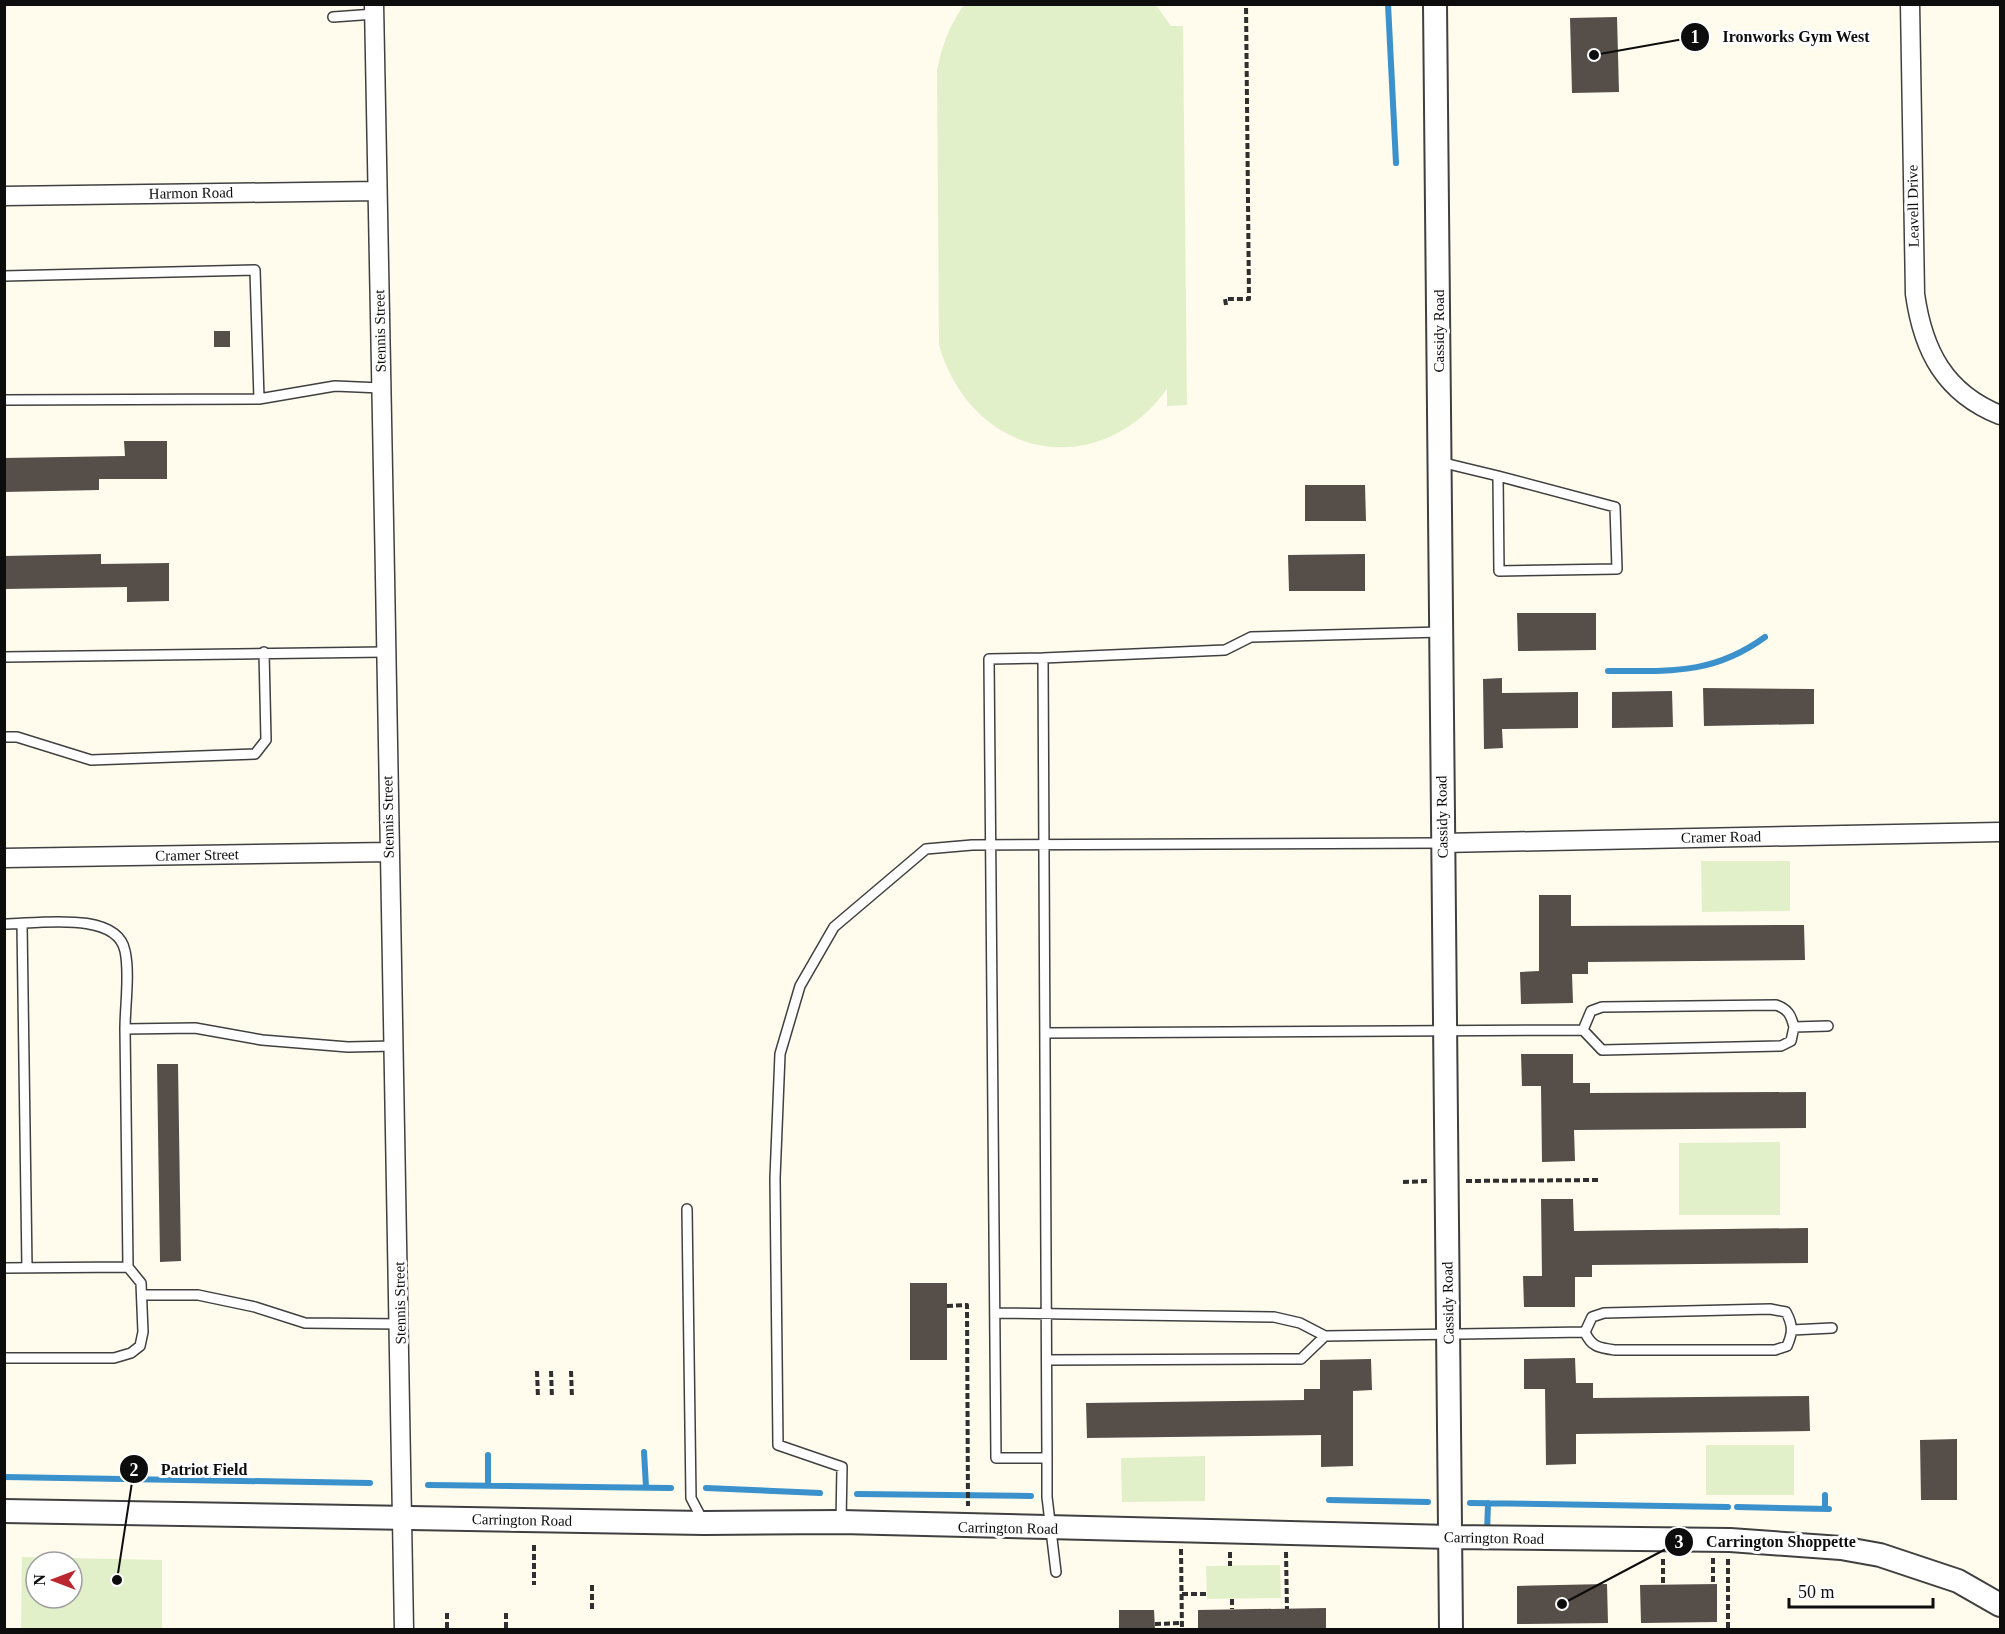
<svg xmlns="http://www.w3.org/2000/svg" width="2005" height="1634" font-family="'Times New Roman',serif">
	<style>
		.pitch { fill: #e2f0c9; fill-rule: evenodd }
		.lines { fill: none; stroke-linecap: round; stroke-linejoin: round }
		.stream { stroke: #3b91cb; stroke-width: 6 }
		.building { fill: #554e49 }
		.service-casing { stroke: #404040; stroke-width: 12 }
		.minor-casing { stroke: #404040; stroke-width: 21 }
		.tertiary-casing { stroke: #404040; stroke-width: 26 }
		.path { stroke: #2f2f2f; stroke-width: 4; stroke-dasharray: 6 3; stroke-linecap: butt }
		.service { stroke: #fff; stroke-width: 9 }
		.minor { stroke: #fff; stroke-width: 18 }
		.tertiary { stroke: #fff; stroke-width: 22 }
		.labels { text-anchor: middle; dominant-baseline: central; stroke-width: 6; stroke-linejoin: round; paint-order: stroke }
		.street-label { font-size: 15px; fill: #0d0d0d; stroke: #fff }
		.leader { fill: none; stroke: #0d0d0d; stroke-width: 2 }
		.callout-dot { fill: #0d0d0d; stroke: #fff; stroke-width: 2 }
		.mark-label { font-size: 18px; text-anchor: middle; font-weight: bold; fill: #fff }
		.callout-label { font-size: 16px; text-anchor: middle; font-weight: bold; fill: #0d0d0d; stroke: #fff; stroke-width: 6; stroke-linejoin: round; paint-order: stroke }
	</style>
	<rect width="100%" height="100%" fill="#fffbed"/>
	<path class="pitch" d="M964 5H1156L1171 26H1183L1187 405 1167 406V389C1097 485 971 457 939 345L937 71C942 45 949 26 964 5Z
		M1701 861H1790V911L1702 912Z
		M1780 1142V1215H1679V1143Z
		M1706 1445H1794V1495H1706Z
		M1205 1456V1501L1122 1502 1121 1458Z
		M22 1557 162 1560V1629H21ZM36 1562H72V1598H36Z
		M1280 1565 1281 1598 1207 1599 1206 1566Z"/>
	<g class="lines">
		<path class="stream" d="M1388 4 1396 163
			M1608 671C1669 671 1713 675 1765 637
			M644 1452 646 1487
			M4 1477 370 1483
			M428 1485 671 1488
			M488 1485V1455
			M706 1488 820 1493
			M857 1494 1031 1496
			M1825 1495V1509
			M1329 1500 1428 1502
			M1470 1503 1728 1507
			M1737 1507 1829 1509
			M1487 1534 1488 1503"/>
	</g>
	<path class="building" d="M1617 17 1619 92 1572 93 1570 18Z
		M214 331H230V347H214Z
		M124 441H167V479H99V490L4 492V458L125 456Z
		M1305 485H1365L1366 521H1305Z
		M101 554V564L169 563V601L127 602V587L4 589V556Z
		M1365 554V591H1289L1288 555Z
		M1517 613H1596V650L1518 651Z
		M1502 678V693L1578 692V728L1502 729 1503 748 1484 749 1483 679Z
		M1703 688 1814 689V724L1704 726Z
		M1672 691 1673 727 1612 728V692Z
		M1539 895H1571V926L1804 925 1805 960 1588 962V974H1572L1573 1003 1521 1004 1520 972 1539 971Z
		M1521 1054H1573V1083H1590V1093L1806 1092V1128L1574 1130 1575 1161 1542 1162 1541 1086H1522Z
		M157 1064H178L181 1261 160 1262Z
		M1541 1199H1573L1574 1231 1808 1228V1263L1592 1265V1277H1575V1307H1524L1523 1276H1542Z
		M910 1283H947V1360H910Z
		M1575 1358 1576 1383H1593V1398L1809 1396 1810 1431 1576 1434V1464L1546 1465 1545 1389H1524V1359Z
		M1371 1359 1372 1390 1353 1391V1466L1321 1467V1435L1087 1438 1086 1403 1304 1400V1389H1320V1360Z
		M1957 1439V1500H1921L1920 1440Z
		M1607 1584 1608 1623 1517 1624V1586Z
		M1717 1584V1622L1641 1623 1640 1585Z
		M1326 1608V1629H1198V1610Z
		M1119 1610H1154L1155 1629H1119Z"/>
	<g class="lines">
		<defs>
			<path id="service" d="M333 17 375 14
				M4 276 255 270 259 399 4 400
				M259 399 335 386 381 388
				M1440 462 1498 476 1499 571 1617 569 1615 507 1498 476
				M4 657 385 652
				M1043 658 1225 650 1251 637 1441 632
				M4 737H17L91 760 255 754 266 740 264 652
				M4 924C36 924 117 910 125 951 130 973 125 1006 125 1029L195 1028 262 1040 348 1047 394 1046
				M22 924 27 1268
				M1794 1027C1791 1015 1788 1009 1776 1005L1602 1007 1591 1011 1583 1030 1602 1050 1781 1046 1791 1041 1794 1027 1828 1026
				M1046 1033 1583 1030
				M687 1209 691 1498 703 1521
				M4 1268 128 1267
				M142 1295H198L255 1307 305 1323 401 1324
				M1770 1309 1786 1312C1793 1325 1793 1333 1787 1346L1775 1350H1615C1600 1348 1591 1347 1585 1332L1592 1317 1604 1313Z
				M995 1313 1274 1317 1300 1323 1325 1336 1301 1359 1047 1360
				M1792 1330 1832 1328
				M1325 1336 1585 1332
				M4 1358H114L131 1353 140 1346 143 1332 141 1283 128 1267 125 1029
				M1047 1458H996L989 659 1043 658 1047 1458V1497L1056 1572
				M841 1522 842 1467 778 1445 775 1178 780 1054 800 986 834 927 926 849 972 845 1442 843"/>
			<path id="minor" d="M374 4C384 546 396 1088 404 1630
				M1910 4 1915 294C1923 351 1945 393 2000 415
				M4 196 377 191
				M1442 843 2000 832
				M4 858 389 852"/>
			<path id="tertiary" d="M1435 4 1451 1630
				M4 1511 704 1523 841 1522 1450 1537 1730 1540 1841 1548 1880 1555 1958 1581 2000 1605"/>
		</defs>
		<use href="#service" class="service-casing"/>
		<use href="#minor" class="minor-casing"/>
		<use href="#tertiary" class="tertiary-casing"/>
		<path class="path" d="M1226 305 1225 299H1249L1246 4
			M1466 1181 1599 1180
			M1403 1182 1429 1181
			M947 1306 967 1305 968 1506
			M537 1371 538 1398
			M551 1371 552 1398
			M571 1371 572 1398
			M534 1545V1585
			M1181 1549 1182 1630
			M1230 1552V1566
			M1286 1552 1287 1609
			M1713 1558V1584
			M1663 1559V1585
			M1728 1559V1630
			M592 1585V1612
			M1182 1594H1207
			M1232 1599V1609
			M447 1613V1630
			M506 1613V1630
			M1155 1624 1182 1623"/>
		<use href="#service" class="service"/>
		<use href="#minor" class="minor"/>
		<use href="#tertiary" class="tertiary"/>
	</g>
	<g class="labels">
		<g class="street-label">
			<text transform="translate(191 193) rotate(-1)">Harmon Road</text>
			<text transform="translate(1913 206) rotate(-91)">Leavell Drive</text>
			<text transform="translate(380 331) rotate(-91)">Stennis Street</text>
			<text transform="translate(1439 331) rotate(-90)">Cassidy Road</text>
			<text transform="translate(388 817) rotate(-91)">Stennis Street</text>
			<text transform="translate(1442 817) rotate(-91)">Cassidy Road</text>
			<text transform="translate(1721 837) rotate(-1)">Cramer Road</text>
			<text transform="translate(197 855) rotate(-1)">Cramer Street</text>
			<text transform="translate(400 1303) rotate(-91)">Stennis Street</text>
			<text transform="translate(1448 1303) rotate(-91)">Cassidy Road</text>
			<text transform="translate(522 1520) rotate(1)">Carrington Road</text>
			<text transform="translate(1008 1528) rotate(1)">Carrington Road</text>
			<text transform="translate(1494 1538) rotate(1)">Carrington Road</text>
		</g>
	</g>
	<path class="leader" d="M1594 55L1695 37M117 1580L134 1469M1562 1604L1679 1542"/>
	<g class="callout-dot">
		<circle cx="1594" cy="55" r="6"/>
		<circle cx="117" cy="1580" r="6"/>
		<circle cx="1562" cy="1604" r="6"/>
		<circle cx="1695" cy="37" r="15"/>
		<circle cx="134" cy="1469" r="15"/>
		<circle cx="1679" cy="1542" r="15"/>
	</g>
	<g class="mark-label">
		<text x="1695" y="43">1</text>
		<text x="134" y="1476">2</text>
		<text x="1679" y="1548">3</text>
	</g>
	<g class="callout-label">
		<text x="1796" y="42">Ironworks Gym West</text>
		<text x="204" y="1475">Patriot Field</text>
		<text x="1781" y="1547">Carrington Shoppette</text>
	</g>
	<rect width="2005" height="1634" fill="none" stroke="#0d0d0d" stroke-width="12"/>
	<g transform="translate(54 1580) rotate(270)"><circle r="28" fill="#ffffff" stroke="#9e9e9e" stroke-width="1.5"/>
	<path d="M0-4.5L10 22L0 15L-10 22Z" fill="#bb272e"/>
	<text y="-9" font-size="16" font-weight="bold" text-anchor="middle" fill="#0d0d0d">N</text>
	</g>
	<path d="M1789 1598v9h144v-9" fill="none" stroke="#0d0d0d" stroke-width="3"/>
	<text x="1798" y="1598" font-size="18" fill="#0d0d0d" stroke="#ffffff" stroke-width="4.5" paint-order="stroke">50 m</text>
</svg>
